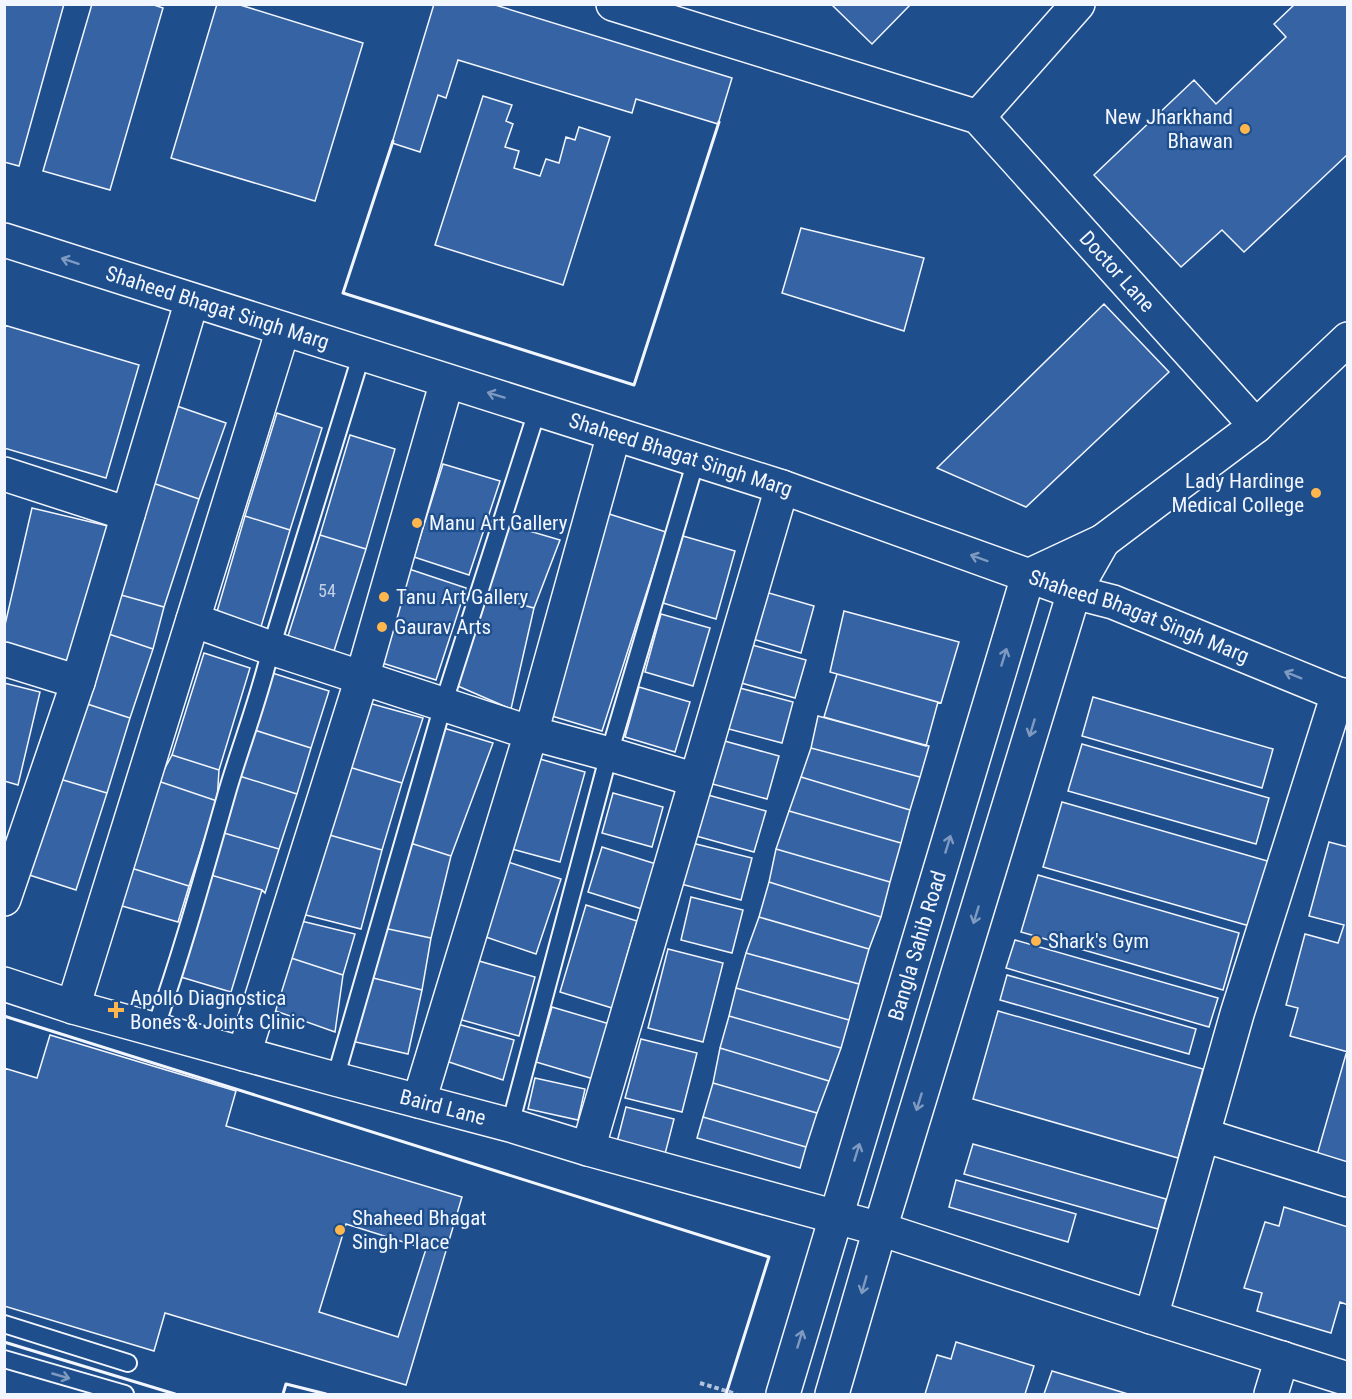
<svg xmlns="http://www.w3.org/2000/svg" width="1352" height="1399" font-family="'Roboto Condensed',sans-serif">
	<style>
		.building { fill: #3563a3; stroke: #f2f6ff; stroke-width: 1.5; fill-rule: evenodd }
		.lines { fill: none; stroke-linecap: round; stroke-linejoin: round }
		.lane-casing { stroke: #f2f6ff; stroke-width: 20 }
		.street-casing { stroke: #f2f6ff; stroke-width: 36 }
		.secondary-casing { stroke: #f2f6ff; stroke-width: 36 }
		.path { stroke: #b3c4dc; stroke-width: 4; stroke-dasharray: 4.5 3; stroke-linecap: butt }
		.lane { stroke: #1f4e8c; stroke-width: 16 }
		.street { stroke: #1f4e8c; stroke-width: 33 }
		.secondary { stroke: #1f4e8c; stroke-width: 33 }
		.wall { stroke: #f2f6ff; stroke-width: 3 }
		.oneway { stroke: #7e9ac0 }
		.poi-dot { fill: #ffb74d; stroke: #1f4e8c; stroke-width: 2 }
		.labels { text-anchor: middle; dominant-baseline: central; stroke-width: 4.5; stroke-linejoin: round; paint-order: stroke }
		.number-label { font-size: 18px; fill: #c3d1e8 }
		.poi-label { font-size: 21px; fill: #f2f6ff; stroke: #1f4e8c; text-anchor: start }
		.street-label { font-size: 21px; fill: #f2f6ff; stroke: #1f4e8c }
	</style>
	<rect width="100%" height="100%" fill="#1f4e8c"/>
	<path class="building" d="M4 4H64L19 166 4 162Z
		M92 4H151L163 8 110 190 43 171Z
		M217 4H237L363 43 315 201 171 158Z
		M434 4H492L732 78 718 124 636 99 632 113 458 60 446 98 438 95 420 152 392 143Z
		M831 4H911L872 44Z
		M1295 4H1348V154L1244 252 1222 230 1181 267 1094 175 1194 80 1216 104 1286 37 1274 24Z
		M483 96 512 105 506 121 513 124 505 147 519 151 514 168 540 176 546 159 559 163 566 137 575 140 579 127 610 137 563 285 435 245Z
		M801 228 924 258 904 331 782 293Z
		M1104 304 1169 372 1026 507 937 468Z
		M4 325 139 365 106 478 4 448Z
		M174 405 226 423 199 499 147 481Z
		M277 413 322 428 290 530 245 516Z
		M350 435 395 449 366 549 320 535Z
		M443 464 500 481 469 575 414 557Z
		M147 481 199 499 164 607 114 593Z
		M32 508 108 526 77 664 4 647V629Z
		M606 513 666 532 602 731 545 714Z
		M245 516 290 530 260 630 216 615Z
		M502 523 560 540 534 608 479 593Z
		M320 535 366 549 334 651 288 636Z
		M683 536 735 551 716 619 663 603Z
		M409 569 466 588 436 680 379 662Z
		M755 589 814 606 801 653 742 636Z
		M114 593 164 607 153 649 100 631Z
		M479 593 534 608 511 709 451 683Z
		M844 611 959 642 941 703 830 672Z
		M661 614 710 628 693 686 645 672Z
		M100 631 153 649 130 718 78 701Z
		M745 643 806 660 795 698 734 681Z
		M204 653 250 668 219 770 172 755Z
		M266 671 329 691 311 748 248 728Z
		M837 674 938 702 926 746 824 717Z
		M4 683 40 692 18 785 4 781Z
		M639 687 690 702 675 752 625 737Z
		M736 687 793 702 782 743 725 728Z
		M1093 697 1273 749 1262 788 1082 736Z
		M78 701 130 718 107 793 53 777Z
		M365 702 423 718 402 783 349 767Z
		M818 716 929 746 920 777 811 748Z
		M437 726 493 743 451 856 404 841Z
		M248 728 311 748 297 794 233 774Z
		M721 740 779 756 767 799 709 783Z
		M1082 744 1269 798 1256 844 1068 791Z
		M811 748 920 777 910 810 801 777Z
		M172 755 219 770 217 801 158 781Z
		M533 757 585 772 560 862 508 848Z
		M349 767 402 783 382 850 326 834Z
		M233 774 297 794 279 849 217 831Z
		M53 777 107 793 76 890 23 873Z
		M801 777 910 810 901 843 789 811Z
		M158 781 217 801 189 886 131 868Z
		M613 793 663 807 652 847 602 833Z
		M708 795 766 811 754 852 696 836Z
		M1062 802 1271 862 1253 927 1043 867Z
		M789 811 901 843 890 882 776 849Z
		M217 831 279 849 265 893 262 890 204 873Z
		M326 834 382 850 361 929 298 913Z
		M404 841 451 856 431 938 379 927Z
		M1329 842 1348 847V1052L1290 1036 1298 1008 1286 1005 1305 934 1338 943 1344 925 1309 916Z
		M692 843 752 858 741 900 681 884Z
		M602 847 656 864 642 909 588 892Z
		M776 849 890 882 881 917 769 882Z
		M505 861 561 879 536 954 480 935Z
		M131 868 189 886 178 922 115 904Z
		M204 873 262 890 231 992 174 975Z
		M1038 875 1239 933 1223 990 1021 932Z
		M769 882 881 917 869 949 759 917Z
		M691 897 743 910 732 953 681 940Z
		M586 905 637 921 612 1008 560 992Z
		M759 917 869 949 859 984 746 953Z
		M293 919 355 934 343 975 288 957Z
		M379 927 431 938 422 990 365 976Z
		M1015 940 1218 998 1209 1027 1006 968Z
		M668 949 723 963 703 1042 648 1028Z
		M746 953 859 984 849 1020 736 988Z
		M288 957 343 975 335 1032 273 1010Z
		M472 959 535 977 519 1036 455 1018Z
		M1007 975 1196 1029 1189 1054 1000 1000Z
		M365 976 422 990 408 1054 347 1040Z
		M736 988 849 1020 841 1048 729 1016Z
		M552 1007 613 1025 597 1080 536 1062Z
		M998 1011 1203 1069 1178 1158 973 1099Z
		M729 1016 841 1048 829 1081 720 1048Z
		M454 1023 514 1040 503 1080 443 1060Z
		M50 1035 236 1091 226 1126 462 1197 406 1385 165 1313 154 1351 4 1306V1068L37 1078ZM346 1224 426 1249 398 1337 319 1312Z
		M641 1039 697 1053 682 1112 625 1098Z
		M720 1048 829 1081 817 1113 713 1083Z
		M1346 1054 1348 1055V1171L1315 1162Z
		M535 1078 585 1089 578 1120 528 1109Z
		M713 1083 817 1113 806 1147 703 1117Z
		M626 1107 674 1119 665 1154 617 1142Z
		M703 1117 806 1147 800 1168 697 1138Z
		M973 1144 1166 1199 1158 1229 964 1174Z
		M956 1180 1076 1214 1068 1242 949 1207Z
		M1284 1207 1348 1227V1305L1340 1302 1331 1333 1257 1311 1262 1293 1244 1288 1265 1222 1279 1226Z
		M956 1342 1034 1366 1025 1394H925L937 1355 951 1359Z
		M1052 1371 1128 1394H1044Z"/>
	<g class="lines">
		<defs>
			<path id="lane" d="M155 1029C183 950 205 869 228 789 242 742 260 696 271 648L362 353
				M335 1079 443 705 538 408
				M510 1125 609 754 696 460
				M4 1324 128 1363
				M4 1359 125 1394"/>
			<g id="street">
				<path id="s1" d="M613 4 978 117 1256 426"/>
				<path d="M978 117 1078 4"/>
				<path d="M4 474 128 514"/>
				<path d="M193 620 271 648 531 733 609 754 696 780"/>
				<path d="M4 659 78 682 192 300"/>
				<path d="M4 899 78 682"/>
				<path id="s2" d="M4 984 73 1007 335 1079 510 1125 588 1149 880 1229 1151 1317 1348 1379"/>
				<path d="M73 1007 283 329"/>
				<path d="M244 1054 362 678 447 381"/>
				<path d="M419 1101 531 733 614 434"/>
				<path d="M1203 1135 1348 1180"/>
				<path d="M588 1149 782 487"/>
				<path d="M1151 1317 1237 1014 1338 694"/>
				<path d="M1271 1394 1282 1358"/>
			</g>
			<g id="secondary">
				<path id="s3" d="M4 240 782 487 1074 592 1113 602 1338 694 1348 696"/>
				<path d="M1103 541 1256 426 1348 339"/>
				<path id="s4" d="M783 1394 1028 576 1103 541 1074 592 880 1229 832 1394"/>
			</g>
		</defs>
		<use href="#lane" class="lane-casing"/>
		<use href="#street" class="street-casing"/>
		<use href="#secondary" class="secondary-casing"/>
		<path class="path" d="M700 1383 736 1394"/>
		<use href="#lane" class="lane"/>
		<use href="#street" class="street"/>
		<use href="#secondary" class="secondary"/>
		<path class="wall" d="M393 141 343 293 634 385 719 122
			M4 1016 769 1257 726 1394
			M4 1342 175 1394
			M283 1394 286 1384 326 1394"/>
	</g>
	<defs><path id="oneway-shaft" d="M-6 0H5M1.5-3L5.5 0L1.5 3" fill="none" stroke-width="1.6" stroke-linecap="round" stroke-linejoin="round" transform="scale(1.5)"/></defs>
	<g class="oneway">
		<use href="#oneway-shaft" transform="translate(70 261) rotate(-162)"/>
		<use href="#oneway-shaft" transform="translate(496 395) rotate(-163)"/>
		<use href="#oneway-shaft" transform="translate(979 558) rotate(-160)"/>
		<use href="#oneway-shaft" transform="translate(1004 657) rotate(-73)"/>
		<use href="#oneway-shaft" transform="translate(1293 675) rotate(-158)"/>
		<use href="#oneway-shaft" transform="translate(1032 728) rotate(107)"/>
		<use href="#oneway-shaft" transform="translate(948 844) rotate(-73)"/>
		<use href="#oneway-shaft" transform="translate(976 915) rotate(107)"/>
		<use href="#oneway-shaft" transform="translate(919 1102) rotate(107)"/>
		<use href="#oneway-shaft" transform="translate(857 1152) rotate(-73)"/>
		<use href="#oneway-shaft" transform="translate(864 1285) rotate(106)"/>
		<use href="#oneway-shaft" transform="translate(800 1339) rotate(-73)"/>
		<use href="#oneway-shaft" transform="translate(61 1376) rotate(16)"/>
	</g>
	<g class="poi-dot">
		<circle cx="1245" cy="129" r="6"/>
		<circle cx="1316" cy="493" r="6"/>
		<circle cx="417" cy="523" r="6"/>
		<circle cx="384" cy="597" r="6"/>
		<circle cx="382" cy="627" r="6"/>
		<circle cx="1036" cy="941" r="6"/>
		<path d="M113 1001h6v6h6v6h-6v6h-6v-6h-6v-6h6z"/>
		<circle cx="340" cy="1230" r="6"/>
	</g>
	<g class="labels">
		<g class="number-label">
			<text x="327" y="590">54</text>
		</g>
		<g class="poi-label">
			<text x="1233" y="117" text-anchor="end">New Jharkhand<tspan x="1233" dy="24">Bhawan</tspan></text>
			<text x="1304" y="481" text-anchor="end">Lady Hardinge<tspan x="1304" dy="24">Medical College</tspan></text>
			<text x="429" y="523">Manu Art Gallery</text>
			<text x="396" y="597">Tanu Art Gallery</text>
			<text x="394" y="627">Gaurav Arts</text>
			<text x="1048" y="941">Shark's Gym</text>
			<text x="130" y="998">Apollo Diagnostica<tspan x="130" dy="24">Bones &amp; Joints Clinic</tspan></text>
			<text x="352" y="1218">Shaheed Bhagat<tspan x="352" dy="24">Singh Place</tspan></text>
		</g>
		<g class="street-label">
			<text stroke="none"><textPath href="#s1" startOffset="590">Doctor Lane</textPath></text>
			<text stroke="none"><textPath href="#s3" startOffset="224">Shaheed Bhagat Singh Marg</textPath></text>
			<text stroke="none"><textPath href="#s3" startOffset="710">Shaheed Bhagat Singh Marg</textPath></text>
			<text stroke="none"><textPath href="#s3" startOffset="1196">Shaheed Bhagat Singh Marg</textPath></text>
			<text stroke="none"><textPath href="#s4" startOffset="468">Bangla Sahib Road</textPath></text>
			<text stroke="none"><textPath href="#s2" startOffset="456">Baird Lane</textPath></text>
		</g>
	</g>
	<rect width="1352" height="1399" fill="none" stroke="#f2f6ff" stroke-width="12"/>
</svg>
